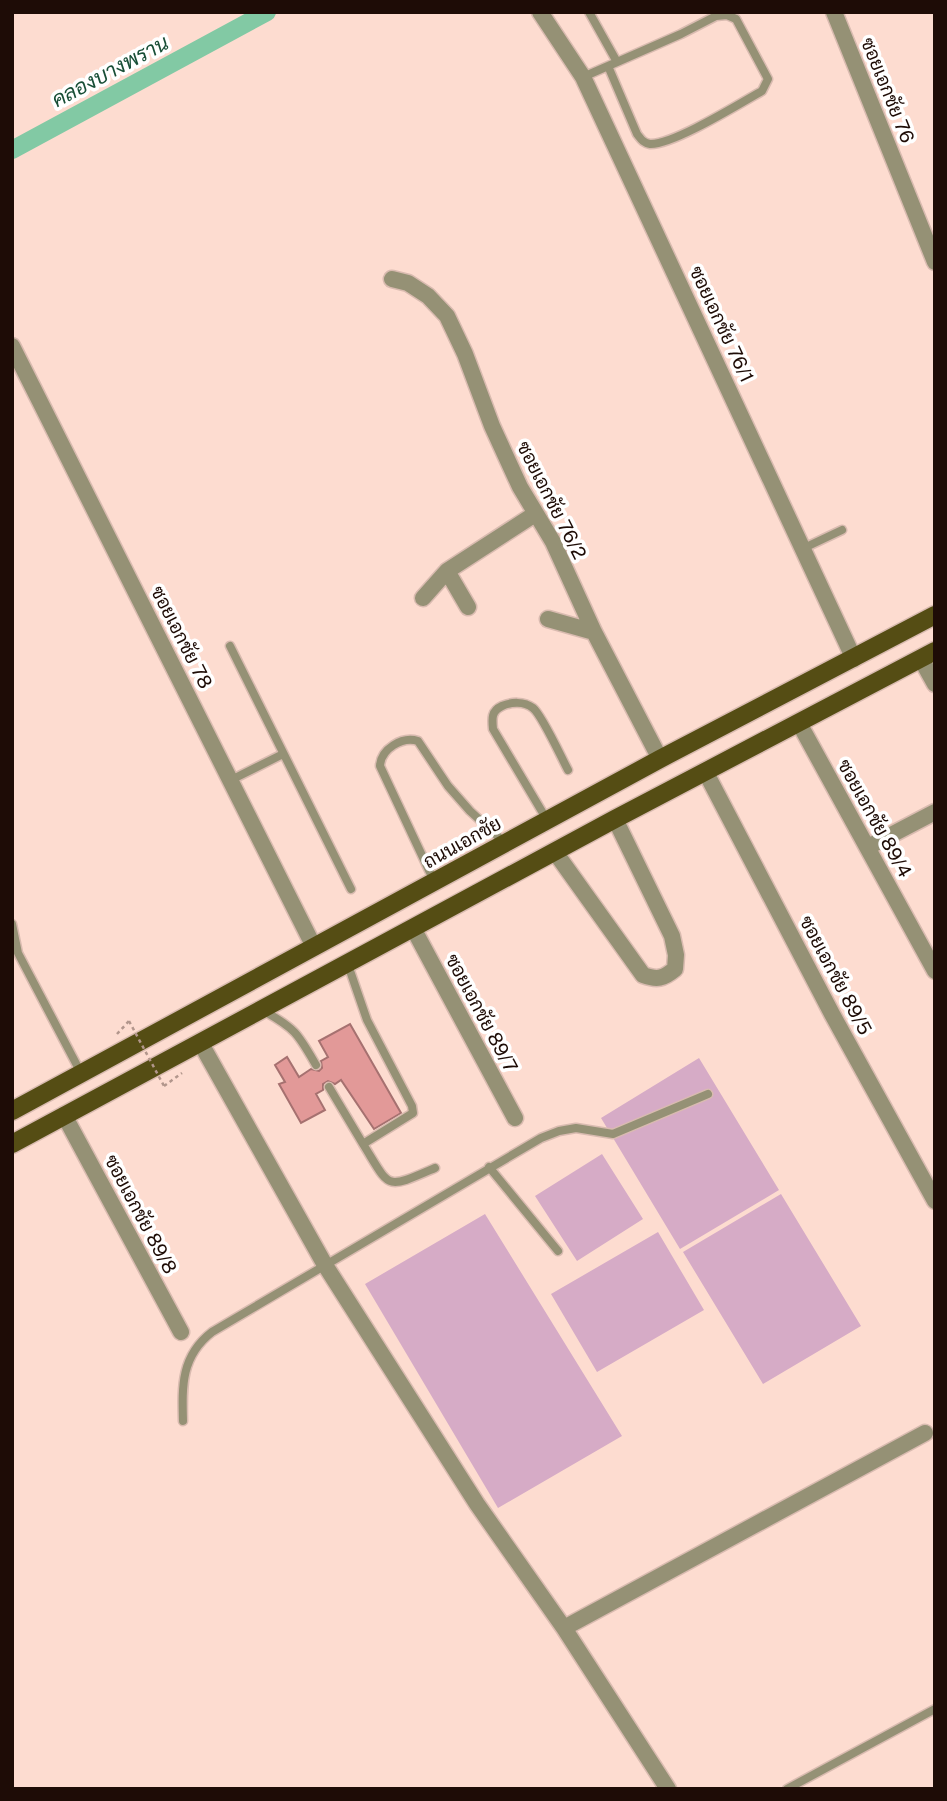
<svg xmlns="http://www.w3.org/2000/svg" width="947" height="1801" font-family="'Public Sans',Sarabun,sans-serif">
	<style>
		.green { fill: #d6abc6 }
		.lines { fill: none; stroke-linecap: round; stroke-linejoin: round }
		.canal { stroke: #82c9a4; stroke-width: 18 }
		.building { fill: #e29998; stroke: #a67170; stroke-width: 2 }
		.lane-casing { stroke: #d9bbb0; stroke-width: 11 }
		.street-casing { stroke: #d9bbb0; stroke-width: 19 }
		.primary-casing { stroke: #d9bbb0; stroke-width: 21 }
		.path { stroke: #b2968c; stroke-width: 2.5; stroke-dasharray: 3.5 3.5; stroke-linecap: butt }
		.lane { stroke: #959175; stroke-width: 8 }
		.street { stroke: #959175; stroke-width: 16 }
		.primary { stroke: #554d14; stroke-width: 18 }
		.path-bridge { stroke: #b2968c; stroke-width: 2.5; stroke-dasharray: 3.5 3.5; stroke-linecap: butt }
		.labels { text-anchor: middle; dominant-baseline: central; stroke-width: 7; stroke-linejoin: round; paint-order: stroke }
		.street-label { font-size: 19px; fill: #1e0c06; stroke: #fff }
		.water-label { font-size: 21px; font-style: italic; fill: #184e36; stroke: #fff }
	</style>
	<rect width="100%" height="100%" fill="#fddcd0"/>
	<path class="green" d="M699 1058 779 1190 680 1249 601 1118Z
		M602 1154 643 1219 577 1261 535 1196Z
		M781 1194 861 1326 763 1384 683 1252Z
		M485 1214 622 1436 498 1508 365 1284Z
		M658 1232 704 1310 597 1372 551 1294Z"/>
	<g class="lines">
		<path class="canal" d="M12 150 267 12"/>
	</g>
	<path class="building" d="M350 1024 401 1113 374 1129 341 1080 335 1084 328 1081 323 1084V1090L316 1094 325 1110 301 1123 279 1084 285 1082 275 1065 287 1057 299 1077 311 1069 319 1071 322 1068 321 1061 328 1057 319 1041Z"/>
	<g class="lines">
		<defs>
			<path id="lane" d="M589 12 617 62
				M583 77 681 34 716 16 727 15 736 19 768 79 762 91C739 104 673 145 650 144 643 143 641 139 637 134L608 66
				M804 548 842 530
				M230 646 351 889
				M231 780 283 754
				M547 820 493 729C492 719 491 711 502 706 511 702 524 701 533 708 542 715 561 757 568 770
				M434 881 380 766C381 749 402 736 418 741L448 786 470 811 505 843
				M12 924 18 953 81 1073
				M264 1011C296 1029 298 1034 316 1065
				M329 1087 363 1144 413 1113 412 1106 367 1020 347 962
				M363 1144C391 1189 384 1190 435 1168
				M489 1167 558 1251
				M183 1421C182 1386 181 1356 212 1332L541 1138 559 1131 576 1128 613 1134 708 1094
				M787 1789 935 1709"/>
			<path id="street" d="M540 12 583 77 854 659
				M834 12 935 262
				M392 279 408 283 428 296 447 316 465 354 492 426 520 487 553 542 594 632 660 759
				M12 346 314 947
				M447 571 468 607
				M423 598 447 571 535 514
				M548 619 594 632
				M921 659 935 684
				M799 723 935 971
				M705 771 832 1014 935 1201
				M868 847 935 812
				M555 852 643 975C657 980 663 979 675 969L676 955 672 936 615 819
				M413 928 515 1118
				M200 1042 325 1265 477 1504 564 1628 668 1789
				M64 1115 181 1332
				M564 1628 925 1433"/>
			<path id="primary" d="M12 1111 660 759 935 615
				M12 1144 615 819 935 651"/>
		</defs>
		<use href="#lane" class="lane-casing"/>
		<use href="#street" class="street-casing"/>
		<use href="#primary" class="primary-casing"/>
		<path class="path" d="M117 1034 129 1021
			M164 1086 182 1073"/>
		<use href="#lane" class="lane"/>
		<use href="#street" class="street"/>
		<use href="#primary" class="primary"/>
		<path class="path-bridge" d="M129 1021 164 1086"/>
	</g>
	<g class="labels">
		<g class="street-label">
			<text transform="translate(888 90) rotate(68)">ซอยเอกชัย 76</text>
			<text transform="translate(722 324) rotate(65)">ซอยเอกชัย 76/1</text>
			<text transform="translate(552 500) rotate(63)">ซอยเอกชัย 76/2</text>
			<text transform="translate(182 637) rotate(63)">ซอยเอกชัย 78</text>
			<text transform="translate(875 818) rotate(61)">ซอยเอกชัย 89/4</text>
			<text transform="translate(462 842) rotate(-29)">ถนนเอกชัย</text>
			<text transform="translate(836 975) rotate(62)">ซอยเอกชัย 89/5</text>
			<text transform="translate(482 1013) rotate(62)">ซอยเอกชัย 89/7</text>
			<text transform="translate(141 1214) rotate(62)">ซอยเอกชัย 89/8</text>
		</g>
		<g class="water-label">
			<text transform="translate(110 71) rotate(-28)">คลองบางพราน</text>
		</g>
	</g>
	<rect width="947" height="1801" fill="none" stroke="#1e0c06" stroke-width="28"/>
</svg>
